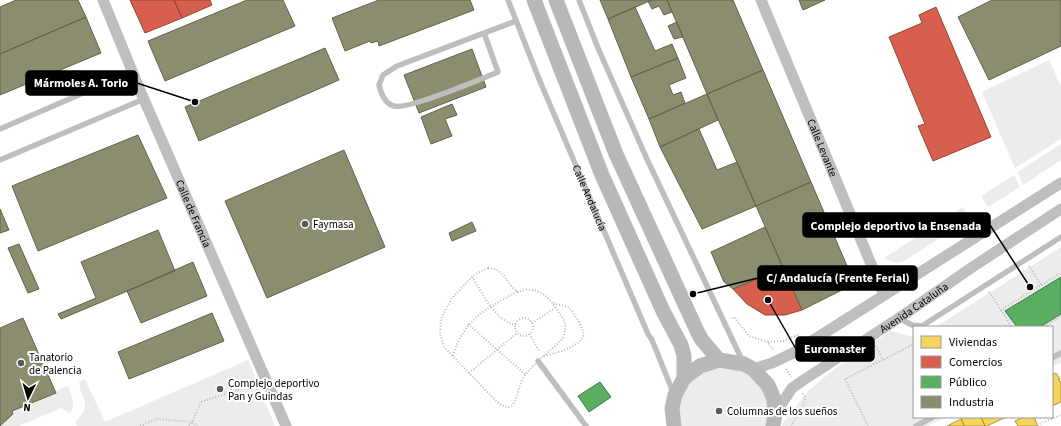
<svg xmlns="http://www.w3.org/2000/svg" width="1061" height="426" font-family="'Source Sans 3',sans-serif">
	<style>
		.green { fill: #ececec }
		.homes { fill: #f6d55c; stroke: #ac9540 }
		.shops { fill: #d6604d; stroke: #964336 }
		.public { fill: #5aae61; stroke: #3f7a44 }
		.industry { fill: #8c8c6e; stroke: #62624d }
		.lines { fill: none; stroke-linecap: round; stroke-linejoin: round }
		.path { stroke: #b9b9b9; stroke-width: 2; stroke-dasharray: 1 2; stroke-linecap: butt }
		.service { stroke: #bebebe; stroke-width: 5.5 }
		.minor { stroke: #bebebe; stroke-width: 11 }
		.secondary { stroke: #b8b8b8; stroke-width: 15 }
		.poi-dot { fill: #595959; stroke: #fff; stroke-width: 1.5 }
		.labels { text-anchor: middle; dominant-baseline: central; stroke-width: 4; stroke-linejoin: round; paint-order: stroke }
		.street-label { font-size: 11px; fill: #000; stroke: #fff }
		.poi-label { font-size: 11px; fill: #000; stroke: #fff; text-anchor: start }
		.leader { fill: none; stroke: #000; stroke-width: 1.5 }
		.callout-dot { fill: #000; stroke: #fff; stroke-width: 1.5 }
		.callout { fill: #000; stroke: #000; stroke-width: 1.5 }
		.callout-label { font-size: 12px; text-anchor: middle; font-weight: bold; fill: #fff }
	</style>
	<rect width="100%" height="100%" fill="#fff"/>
	<path class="green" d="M1049 60 1061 86V139L1015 168 982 92Z
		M1061 144V160L1023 185 1018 172Z
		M1014 175 1020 187 988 207 981 196Z
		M963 207 970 219 904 261C896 264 892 262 884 258Z
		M1061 247V363L1052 366V327H936Z
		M891 331 914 337V417H946L928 426H782L783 423 809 390 837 367Z
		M248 360 275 426H77L75 422C94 403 81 402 79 382L85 379 105 422Z
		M744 364 768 385 773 426H674L672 408 700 366Z
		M68 386C71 396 77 404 70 413L61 408 19 426H1L13 415 12 411Z"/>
	<path class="homes" d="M1056 373 1060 379 1058 380 1061 382V402L1052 406V375Z
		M965 417H981L985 426H964L961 419Z
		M981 417H1006L987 426H985Z
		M1024 417H1034L1038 426H1018L1015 421Z
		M961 419 964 425 963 426H947Z"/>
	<path class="shops" d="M130 0H174L182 18 145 33Z
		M174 0H210L212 5 182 18Z
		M936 7 991 137 933 161 918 126 925 124 889 37 922 23 919 15Z
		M783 268 802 310 785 315H765L747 304 733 289Z"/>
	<path class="public" d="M1061 277V314L1040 327H1017L1005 311Z
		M600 382 611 397 589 412 578 396Z"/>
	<path class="industry" d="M16 0H78L86 17 0 54V7Z
		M247 0H283L295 26 165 81 148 41Z
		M379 0H470L474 10 379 46 378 41 371 43 370 41 345 51 332 18Z
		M600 0H652L608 19Z
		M652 0H667L672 12 664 15 659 6 652 9 648 1Z
		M667 0H733L763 70 707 94Z
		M799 0H825L803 10Z
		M992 0H1061V46L989 80 958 17Z
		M635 7 655 51 672 44 678 58 631 77 608 19Z
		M86 17 101 53 0 95V54Z
		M677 22 683 37 674 39 668 26Z
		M325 48 339 80 199 141 185 107Z
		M472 49 486 87 419 113 404 75Z
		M678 58 686 78 669 85 673 95 681 92 685 103 649 119 631 77Z
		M763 70 811 182 756 206 707 94Z
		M707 94 718 120 660 147 649 119Z
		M452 104 457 115 445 119 452 136 431 144 421 117Z
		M699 129 717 170 737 162 756 206 702 229 660 147Z
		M138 135 167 198 38 251 12 186Z
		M344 150 385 247 267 298 225 201Z
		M811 182 851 275 846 288 802 310 756 206Z
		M0 209 9 230 0 233Z
		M472 222 476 231 452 241 449 233Z
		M765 227 783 268 733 289 724 282 711 252Z
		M158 230 175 271 61 319 58 314 96 298 81 262Z
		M19 244 39 289 28 293 8 248Z
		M193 262 207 296 141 323 127 291Z
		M212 313 224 341 129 379 118 352Z
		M23 318 56 393 12 411 13 414 0 426V328Z"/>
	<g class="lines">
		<path class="path" d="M1029 266 1041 285
			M488 268C506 269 505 283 518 292 522 291 526 289 530 290 548 290 555 308 564 320 566 327 565 332 563 338 550 352 534 362 523 378 519 384 517 402 511 406 506 409 502 405 497 402L444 347 440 333 441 319 451 299 475 274Z
			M472 277C483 294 495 321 516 325
			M989 292 1001 310 1061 273
			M1001 310 1012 327
			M732 318 734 317 749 336 768 342 773 350
			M515 327a9 9 0 1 1 18 0a9 9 0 1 1-18 0Z
			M532 323 555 308
			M468 324 526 375
			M1044 327 1061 316
			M529 334 540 352
			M768 342 783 341 800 334
			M876 346 883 360
			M453 356C464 318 486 310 517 291
			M544 356C554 354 578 347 583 337 586 331 573 311 568 307 563 305 557 304 552 303
			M786 369 791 377
			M469 373 517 333
			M1037 425 1061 415
			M140 426 157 419 192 422 198 426
			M189 426 192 422 201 402 256 384
			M791 426 804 404 805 397 802 393
			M868 426 845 379 914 344"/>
		<g class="service">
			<path id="s1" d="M508 0 539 79 648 334 652 340 673 392"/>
			<path d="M579 0 598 48 646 157 743 362"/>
			<path d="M484 33 498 72C481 79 408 110 394 106 385 104 381 93 379 85L383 75 397 66 516 21"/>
			<path d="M0 129 132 72"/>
			<path d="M0 160 144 99"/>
			<path d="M899 318 912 325 922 326 1061 237"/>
			<path d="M1052 358 1061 353"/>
			<path d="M538 361 586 426"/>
			<path d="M916 426 933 417"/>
		</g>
		<g class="minor">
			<path id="s2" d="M103 0 139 88 286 426"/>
			<path id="s3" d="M761 0 884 295"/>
			<path d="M753 369 772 363 793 353 1061 183"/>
			<path id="s4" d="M775 414 792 388 802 381 899 318 971 268 1061 209"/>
		</g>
		<path class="secondary" d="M534 0 602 175 663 311 681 345 684 356V378
			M556 0 616 154 698 333 702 340 719 360
			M674 426 672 408 675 395 684 378 700 366 719 360 744 364 753 369 768 385 774 399 775 414 773 426"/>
	</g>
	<g class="poi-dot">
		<circle cx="305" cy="224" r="4"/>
		<circle cx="21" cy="363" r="4"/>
		<circle cx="220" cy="389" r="4"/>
		<circle cx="719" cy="411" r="4"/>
	</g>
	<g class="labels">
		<g class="street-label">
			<text stroke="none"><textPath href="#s3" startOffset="160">Calle Levante</textPath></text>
			<text stroke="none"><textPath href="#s1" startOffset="214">Calle Andalucía</textPath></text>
			<text stroke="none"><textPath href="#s2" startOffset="232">Calle de Francia</textPath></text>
			<text stroke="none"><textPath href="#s4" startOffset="177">Avenida Cataluña</textPath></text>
		</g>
		<g class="poi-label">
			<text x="313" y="224">Faymasa</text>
			<text x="29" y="357">Tanatorio<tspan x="29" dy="13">de Palencia</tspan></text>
			<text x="228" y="383">Complejo deportivo<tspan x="228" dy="13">Pan y Guindas</tspan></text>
			<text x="727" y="411">Columnas de los sueños</text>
		</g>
	</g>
	<path class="leader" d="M195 102L137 83M1030 287L990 225M693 294L758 278M768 300L796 349"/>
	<g class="callout-dot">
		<circle cx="195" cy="102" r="4"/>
		<circle cx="1030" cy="287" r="4"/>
		<circle cx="693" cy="294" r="4"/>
		<circle cx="768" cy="300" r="4"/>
	</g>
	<g class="callout">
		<rect x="26" y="71" width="111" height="24" rx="4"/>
		<rect x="803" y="213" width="187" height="24" rx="4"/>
		<rect x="758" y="266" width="159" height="24" rx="4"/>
		<rect x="796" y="337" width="78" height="24" rx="4"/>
	</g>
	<g class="callout-label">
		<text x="81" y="87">Mármoles A. Torio</text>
		<text x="896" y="230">Complejo deportivo la Ensenada</text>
		<text x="838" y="282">C/ Andalucía (Frente Ferial)</text>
		<text x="835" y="353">Euromaster</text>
	</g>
	<rect x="913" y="326" width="140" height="92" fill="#ffffff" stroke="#999999"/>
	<rect x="921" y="336" width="20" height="12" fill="#f6d55c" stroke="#999999"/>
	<text x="949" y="346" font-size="12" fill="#000000">Viviendas</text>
	<rect x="921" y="356" width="20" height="12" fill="#d6604d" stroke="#999999"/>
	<text x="949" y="366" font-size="12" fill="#000000">Comercios</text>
	<rect x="921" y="376" width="20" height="12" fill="#5aae61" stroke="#999999"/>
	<text x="949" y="386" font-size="12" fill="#000000">Público</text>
	<rect x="921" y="396" width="20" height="12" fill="#8c8c6e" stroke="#999999"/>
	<text x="949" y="406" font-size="12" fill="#000000">Industria</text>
	<g transform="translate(28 398) rotate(185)" stroke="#ffffff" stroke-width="3" paint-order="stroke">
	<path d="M0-3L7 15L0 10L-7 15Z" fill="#000000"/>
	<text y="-6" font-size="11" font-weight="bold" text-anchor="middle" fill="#000000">N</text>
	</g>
</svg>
